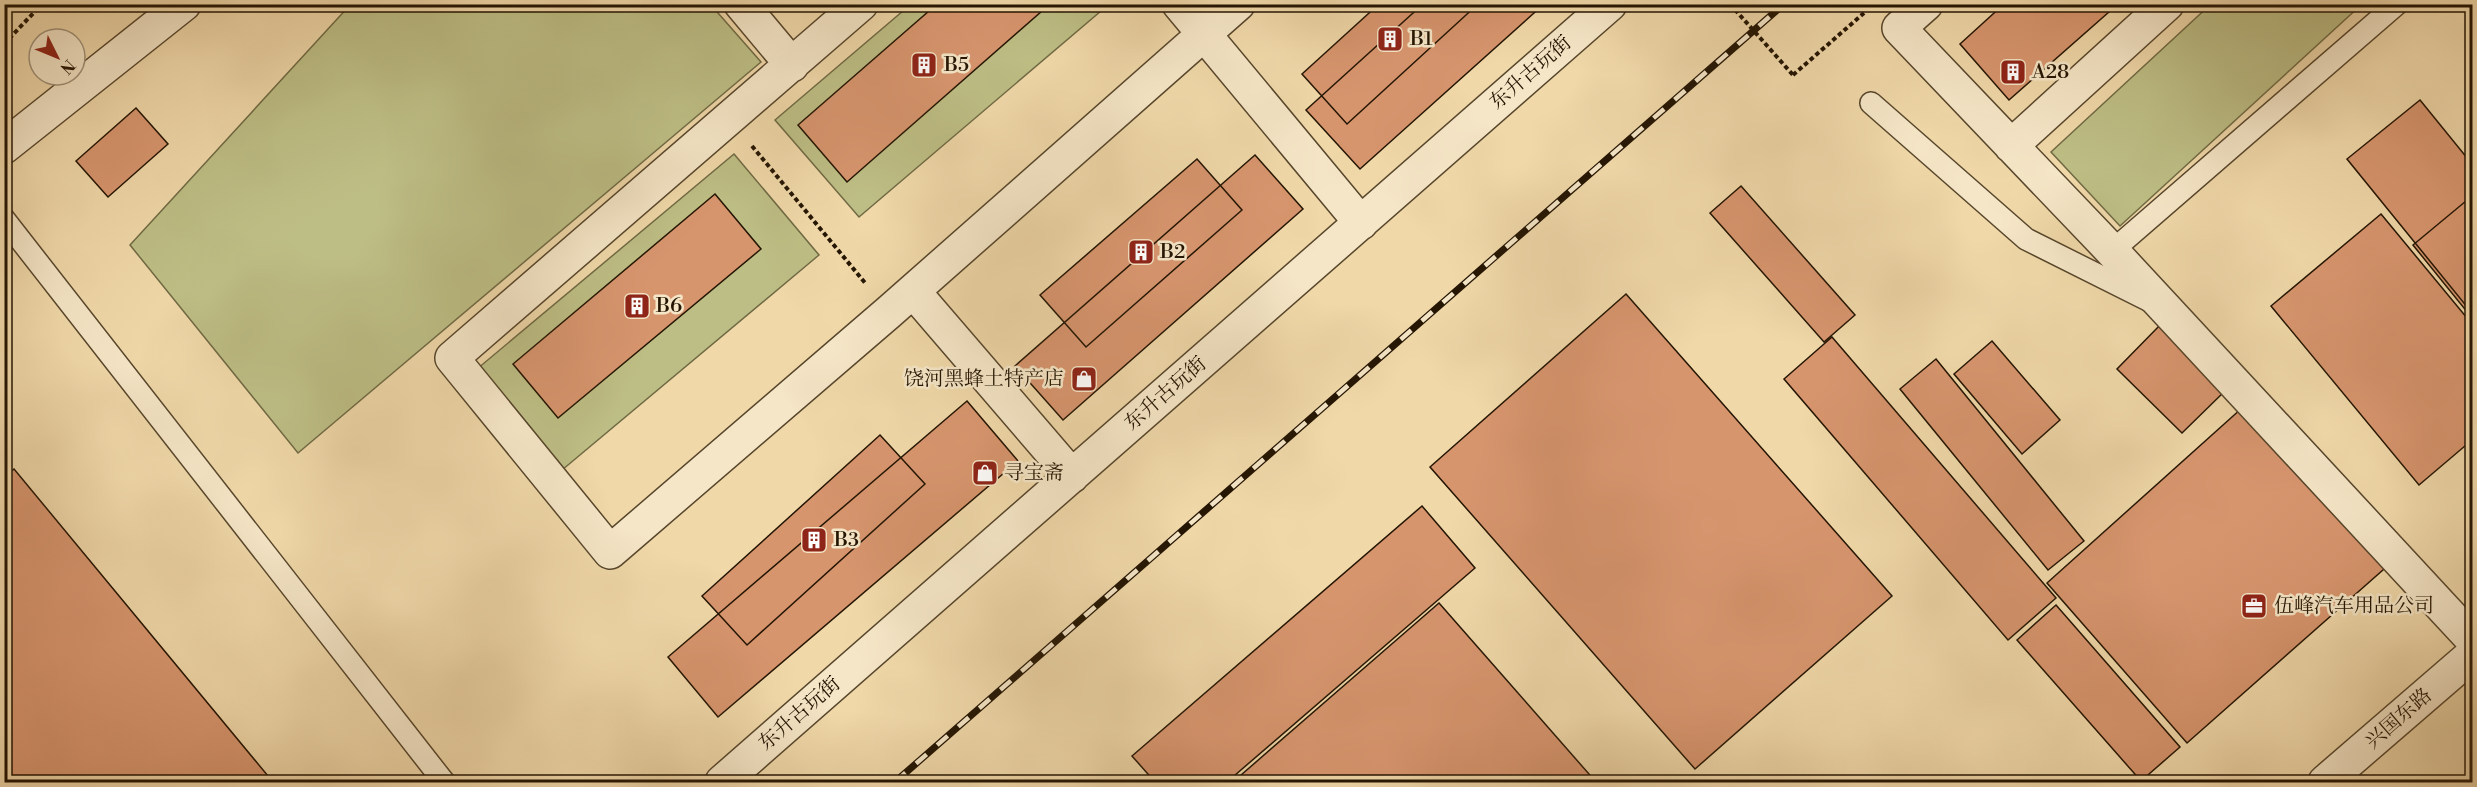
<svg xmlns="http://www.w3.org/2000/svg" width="2477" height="787" font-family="'Libre Bodoni','Noto Serif SC',serif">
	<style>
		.green { fill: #bdbe85; stroke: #706a44; stroke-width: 1.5 }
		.building { fill: #d7956e; stroke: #241503; stroke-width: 1.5 }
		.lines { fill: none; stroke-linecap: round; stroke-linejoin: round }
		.service-casing { stroke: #57462c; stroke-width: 24 }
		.minor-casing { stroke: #57462c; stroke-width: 36 }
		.tertiary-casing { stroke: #57462c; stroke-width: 36 }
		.path { stroke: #241503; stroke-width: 4; stroke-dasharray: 4.5 3; stroke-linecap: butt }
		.service { stroke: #f5e6c7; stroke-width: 21 }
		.minor { stroke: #f5e6c7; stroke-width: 33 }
		.tertiary { stroke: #f5e6c7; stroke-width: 33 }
		.rail-casing { stroke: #241503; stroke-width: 7 }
		.rail { stroke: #f5e6c7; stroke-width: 4.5; stroke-dasharray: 14; stroke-linecap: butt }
		.path-bridge { stroke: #241503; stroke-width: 4; stroke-dasharray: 4.5 3; stroke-linecap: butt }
		.labels { text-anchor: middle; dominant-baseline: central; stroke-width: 5; stroke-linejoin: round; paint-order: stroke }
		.poi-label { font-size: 20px; fill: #241503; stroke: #f5e6c7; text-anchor: start }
		.street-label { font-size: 20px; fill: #241503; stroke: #f5e6c7 }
	</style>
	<rect width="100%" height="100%" fill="#f0d8a9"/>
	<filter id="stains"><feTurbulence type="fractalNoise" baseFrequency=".00333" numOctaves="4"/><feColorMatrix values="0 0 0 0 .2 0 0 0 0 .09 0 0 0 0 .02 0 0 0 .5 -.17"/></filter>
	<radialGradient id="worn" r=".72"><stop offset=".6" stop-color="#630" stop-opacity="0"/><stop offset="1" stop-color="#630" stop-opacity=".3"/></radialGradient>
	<path class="green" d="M2211 4 2361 5 2120 226 2051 152Z
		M350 5H711L761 62 298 453 130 245Z
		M910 5H1108L859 217 775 120Z
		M734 154 819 255 562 470 477 369Z"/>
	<path class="building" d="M937 4H1050L847 182 798 125Z
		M1379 4H1478L1347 124 1302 74Z
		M1423 4H1544L1360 169 1306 110Z
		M2004 4H2118L2009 100 1960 44Z
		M2420 100 2472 164V313L2347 159Z
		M136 108 168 144 108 197 76 161Z
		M1255 155 1303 209 1063 420 1015 366Z
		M1197 159 1242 210 1086 347 1040 295Z
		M1741 186 1855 315 1824 342 1710 213Z
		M715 194 761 249 558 418 513 364Z
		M2472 196V318L2413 245Z
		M2381 214 2472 324V440L2419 485 2271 306Z
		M1626 294 1892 596 1695 769 1430 467Z
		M2163 322 2229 387 2182 433 2117 369Z
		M1832 337 2056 598 2008 640 1784 379Z
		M1992 341 2060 420 2022 454 1954 374Z
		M1936 359 2084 541 2048 570 1900 389Z
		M967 401 1018 461 718 717 668 657Z
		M2242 408 2392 562 2187 743 2047 583Z
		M880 435 925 484 747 645 702 596Z
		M14 469 273 782H4V477Z
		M1422 506 1475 568 1227 782H1155L1132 756Z
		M1439 603 1596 782H1233Z
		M2056 605 2180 747 2141 781 2017 640Z"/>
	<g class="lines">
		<defs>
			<path id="service" d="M1871 103 2026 239 2150 301
				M4 219 444 782
				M2112 251 2397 4"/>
			<path id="minor" d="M741 4 792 65
				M861 4 452 358 610 552 889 312 1238 4
				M1179 4 1361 223
				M1926 4 1899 28 2112 251 2472 639
				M2011 146 2167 4
				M913 291 1072 476
				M722 782 1610 4"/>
			<path id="tertiary" d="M4 147 184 4
				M2325 782 2472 655"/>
		</defs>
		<use href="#service" class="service-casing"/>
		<use href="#minor" class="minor-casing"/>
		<use href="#tertiary" class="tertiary-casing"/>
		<path class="path" d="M4 44 42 4
			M1793 75 1864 13
			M752 146 866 284"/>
		<use href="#service" class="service"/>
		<use href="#minor" class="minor"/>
		<use href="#tertiary" class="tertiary"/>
		<defs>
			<path id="rail" d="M895 782 1784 4"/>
		</defs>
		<use href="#rail" class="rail-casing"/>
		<use href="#rail" class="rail"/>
		<path class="path-bridge" d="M1730 4 1793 75"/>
	</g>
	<defs>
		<symbol id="building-square" viewBox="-11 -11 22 22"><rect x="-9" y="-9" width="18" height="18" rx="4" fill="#8f2418" stroke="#f5e6c7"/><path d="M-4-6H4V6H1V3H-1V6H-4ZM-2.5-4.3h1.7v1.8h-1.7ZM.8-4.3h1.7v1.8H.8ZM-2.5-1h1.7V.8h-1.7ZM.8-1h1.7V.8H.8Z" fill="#fff"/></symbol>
		<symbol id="shop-square" viewBox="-11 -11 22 22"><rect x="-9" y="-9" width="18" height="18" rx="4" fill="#8f2418" stroke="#f5e6c7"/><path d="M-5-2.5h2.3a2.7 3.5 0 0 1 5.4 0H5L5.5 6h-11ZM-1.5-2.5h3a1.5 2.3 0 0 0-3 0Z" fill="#fff"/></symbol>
		<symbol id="office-square" viewBox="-11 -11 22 22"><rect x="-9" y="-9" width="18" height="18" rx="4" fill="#8f2418" stroke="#f5e6c7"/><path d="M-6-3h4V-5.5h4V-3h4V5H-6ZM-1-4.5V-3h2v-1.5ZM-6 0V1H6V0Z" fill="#fff"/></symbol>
	</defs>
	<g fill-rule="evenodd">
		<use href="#building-square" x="1375" y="24" width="30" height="30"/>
		<use href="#building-square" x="909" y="50" width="30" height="30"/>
		<use href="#building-square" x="1998" y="57" width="30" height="30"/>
		<use href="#building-square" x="1126" y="237" width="30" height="30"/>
		<use href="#building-square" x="622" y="291" width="30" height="30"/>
		<use href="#shop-square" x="1069" y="364" width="30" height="30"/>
		<use href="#shop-square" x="970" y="458" width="30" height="30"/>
		<use href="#building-square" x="799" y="525" width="30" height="30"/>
		<use href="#office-square" x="2239" y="591" width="30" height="30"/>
	</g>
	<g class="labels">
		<g class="poi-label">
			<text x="1410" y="39">B1</text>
			<text x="944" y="65">B5</text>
			<text x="2032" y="72">A28</text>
			<text x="1160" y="252">B2</text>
			<text x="656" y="306">B6</text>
			<text x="1064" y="379" text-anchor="end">饶河黑蜂土特产店</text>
			<text x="1004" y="473">寻宝斋</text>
			<text x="834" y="540">B3</text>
			<text x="2274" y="606">伍峰汽车用品公司</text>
		</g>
		<g class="street-label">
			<text transform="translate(1531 73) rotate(-41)">东升古玩街</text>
			<text transform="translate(1166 394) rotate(-41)">东升古玩街</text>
			<text transform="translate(800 714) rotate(-41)">东升古玩街</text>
			<text transform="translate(2399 719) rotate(-41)">兴国东路</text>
		</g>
	</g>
	<rect width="2477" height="787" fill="none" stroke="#f0d8a9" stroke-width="24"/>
	<rect x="6" y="6" width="2465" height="775" fill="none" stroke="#241503" stroke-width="3"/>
	<rect x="12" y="12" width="2453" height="763" fill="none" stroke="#241503" stroke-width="1.5"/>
	<g transform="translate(57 57) rotate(133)"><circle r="28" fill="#f5e6c7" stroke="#a19279" stroke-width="1.5"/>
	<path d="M0-4.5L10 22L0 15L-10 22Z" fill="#8f2418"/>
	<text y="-9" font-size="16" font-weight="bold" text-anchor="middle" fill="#241503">N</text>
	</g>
	<rect width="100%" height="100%" filter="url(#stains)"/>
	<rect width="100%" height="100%" fill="url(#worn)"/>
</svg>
